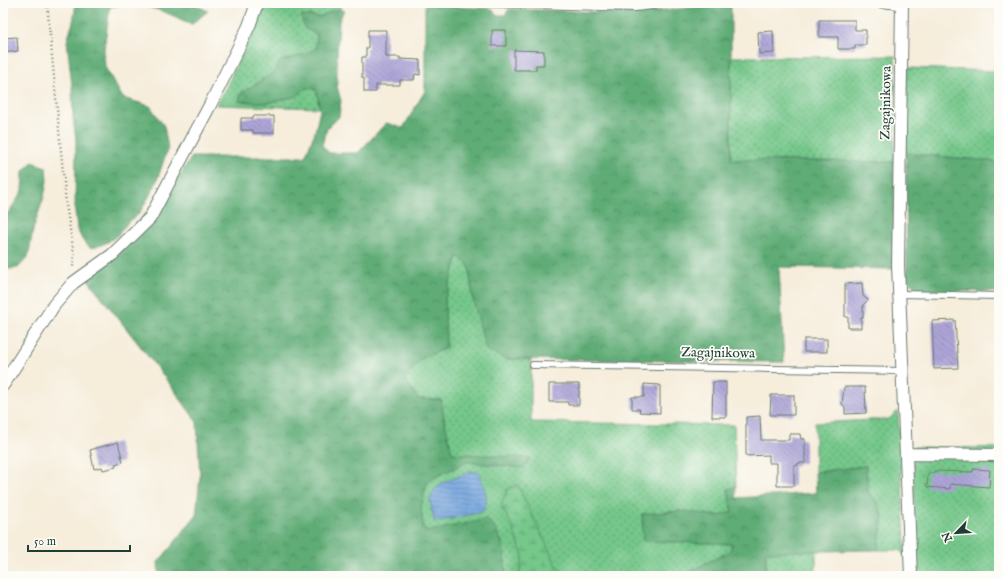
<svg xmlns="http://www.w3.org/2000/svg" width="1002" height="579" font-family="'IM FELL English',serif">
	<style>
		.grass { fill: url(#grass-dots); stroke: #4a825f }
		.forest { fill: url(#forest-crowns); stroke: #3f7455 }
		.wetland { fill: url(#wetland-marsh); stroke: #4a825f }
		.water { fill: url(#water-rules); stroke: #487088 }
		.building { fill: url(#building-back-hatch) }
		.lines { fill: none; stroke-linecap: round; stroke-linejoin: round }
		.lane-casing { stroke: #6a7b6e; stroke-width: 8 }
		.street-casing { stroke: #6a7b6e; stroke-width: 14 }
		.path { stroke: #6a7b6e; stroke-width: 2.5; stroke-dasharray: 1 3; stroke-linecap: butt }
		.lane { stroke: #fff; stroke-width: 6 }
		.street { stroke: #fff; stroke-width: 12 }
		.labels { text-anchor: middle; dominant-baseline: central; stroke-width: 3.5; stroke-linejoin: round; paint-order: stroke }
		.street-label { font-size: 14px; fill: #1f3d34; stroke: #fdfcf7 }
	</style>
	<defs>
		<pattern id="grass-dots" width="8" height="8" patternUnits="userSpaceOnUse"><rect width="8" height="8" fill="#74c78a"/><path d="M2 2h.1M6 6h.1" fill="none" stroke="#5fa372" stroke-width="1.8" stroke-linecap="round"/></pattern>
		<pattern id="forest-crowns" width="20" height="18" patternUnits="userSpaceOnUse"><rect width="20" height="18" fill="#5fac76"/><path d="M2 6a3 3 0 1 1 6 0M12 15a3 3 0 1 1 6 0" fill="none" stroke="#4e8d62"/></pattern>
		<pattern id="wetland-marsh" width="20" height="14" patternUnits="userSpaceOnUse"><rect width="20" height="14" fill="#74c78a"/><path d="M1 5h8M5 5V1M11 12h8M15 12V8" fill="none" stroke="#5fa372"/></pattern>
		<pattern id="water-rules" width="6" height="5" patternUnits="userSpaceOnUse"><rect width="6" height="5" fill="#71a2dc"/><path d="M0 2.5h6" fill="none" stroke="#5c85b3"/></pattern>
		<pattern id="building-back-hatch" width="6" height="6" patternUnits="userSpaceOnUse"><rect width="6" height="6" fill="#ada5d8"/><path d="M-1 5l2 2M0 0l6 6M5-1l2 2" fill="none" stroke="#8c88b0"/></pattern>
	</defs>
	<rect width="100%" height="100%" fill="#fdfcf7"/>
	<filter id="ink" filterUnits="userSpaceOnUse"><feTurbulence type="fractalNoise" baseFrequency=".025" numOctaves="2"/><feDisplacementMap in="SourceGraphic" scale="8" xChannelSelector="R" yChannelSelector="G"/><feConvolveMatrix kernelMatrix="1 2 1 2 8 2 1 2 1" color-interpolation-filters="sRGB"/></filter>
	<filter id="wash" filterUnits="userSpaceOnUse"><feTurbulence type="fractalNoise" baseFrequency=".012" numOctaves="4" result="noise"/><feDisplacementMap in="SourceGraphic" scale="16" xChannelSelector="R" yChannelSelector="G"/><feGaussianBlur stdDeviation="0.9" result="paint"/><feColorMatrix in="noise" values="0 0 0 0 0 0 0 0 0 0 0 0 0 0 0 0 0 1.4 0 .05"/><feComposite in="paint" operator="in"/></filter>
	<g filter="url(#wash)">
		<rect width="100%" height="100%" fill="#f6eddb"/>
		<path class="grass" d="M267 3H340V10H334L320 17 309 15 305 29 317 34 316 48 306 54 281 61 272 74 241 93 239 101 267 103 297 96 305 88 316 89 320 108 217 105Z
			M895 56 894 162 731 160V57Z
			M907 68 999 71V162L906 153Z
			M458 256 469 265 473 299 506 359 531 360V422L734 425 736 487 728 489 732 512 719 516 681 511 642 514 644 541 733 544 729 552 686 573V576H506L502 541 426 532 423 525 421 507 427 483 437 476 467 462 524 468 452 453 444 418 441 400 418 399 405 379 421 359 446 348 445 299Z
			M898 411 906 558 900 550H878L883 515 877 502 868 492 866 466 815 472V423L889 419Z
			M913 447 999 448V576H916Z
			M816 551V576H762L766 574V552Z"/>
		<path class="forest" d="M76 3H191L208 11 191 25C166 11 139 0 110 7L104 49 105 67 123 98 150 106 164 126 168 148 155 186 139 214 128 222 118 235 108 242 96 247 90 248 83 241 77 229 75 211 76 140 73 117 72 86 67 41 73 22Z
			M425 5 492 9 496 15H505L509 9 633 13 710 6 731 5V160L894 162 896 269 779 267 784 362 506 359 486 350 473 299 469 265 458 256 445 299 446 348 421 359 405 379 418 399 441 400 444 418 452 453 530 458 524 468 467 462 437 476 427 483 421 507 423 525 426 532 487 519C505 537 504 552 506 576H159L158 562 171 547 196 515 200 477 197 422 169 383 85 276 170 188 192 157H305L315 132 320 110 316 89 305 88 297 96 267 103 239 101 241 93 272 74 281 61 306 54 316 48 317 34 305 29 301 16 320 17 334 10H344L339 21 337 56V86L341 101 339 117 327 129 322 145 329 153H358L386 123 403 128 425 91Z
			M906 153 999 162V292L918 290 907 280Z
			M32 162 46 167 47 181 44 197 34 226 28 257 18 268 8 269 3 270V219L10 210 22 192 23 171Z
			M866 466 868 492 877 502 883 515 878 550 766 552V574L762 576H686V573L729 552 733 544 643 541 642 514 681 511 719 516 732 512 728 489 736 487V498L816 493 815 472Z"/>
		<path class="wetland" d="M517 484 557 566 564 576H519L523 556 512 526 501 505 507 490Z"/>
		<path class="water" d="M472 471 479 473C483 485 492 501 482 512L436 522 434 521 430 499 433 492 440 484Z"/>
		<g id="blocks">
			<path class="building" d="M819 20H855V30H866V45H855V49H838V37H819Z
				M368 30H386V57H400V59L420 60V75L415 74 414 80H400V85H376V92H364V78H362V57H366V48H368Z
				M492 30H506V46H492Z
				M773 31 774 53 759 54 758 32Z
				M17 37 18 51 3 53V38Z
				M514 50 544 51V65H536V70H514Z
				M253 116H274V133H253V130H241V118H253Z
				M862 283 863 296 868 300 863 305V317H861V328H848V317H845V284Z
				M955 320 958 368 934 369 932 321Z
				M804 339H827V352H804Z
				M713 382H726V417H712Z
				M549 384H579V405H568V402H549Z
				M644 384 660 385V413L639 412 640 409H632V397H644Z
				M844 387H865L866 413 845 414V407L842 404Z
				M771 395H794V415H770Z
				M760 416 761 440H789V434H800L801 439H805V463H798V465L794 466V486H777V463H769V455L746 456V417Z
				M118 442 123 462 115 464 116 467 103 470 102 467 94 469 90 450Z
				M973 469 990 470 989 487 950 484V489L927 487 928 473H934V471L973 472Z"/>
		</g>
	</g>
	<g filter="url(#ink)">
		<use href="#blocks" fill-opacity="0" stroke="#6a7b6e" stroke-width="1"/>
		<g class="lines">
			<defs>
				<path id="lane" d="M469 3 635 8 677 3
					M865 3 902 6
					M900 294 999 296
					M533 365 903 371"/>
				<path id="street" d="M902 3 898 265 911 576
					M3 385 54 305 73 283 112 255 150 218 210 105 249 26 257 3
					M906 454 999 455"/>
			</defs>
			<use href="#lane" class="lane-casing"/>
			<use href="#street" class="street-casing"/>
			<path class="path" d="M47 3 66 204 74 254 73 267
				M3 472 5 576"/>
			<use href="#lane" class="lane"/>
			<use href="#street" class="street"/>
		</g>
	</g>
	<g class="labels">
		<g class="street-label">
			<text transform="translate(886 103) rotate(-89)">Zagajnikowa</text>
			<text transform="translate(718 353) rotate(1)">Zagajnikowa</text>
		</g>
	</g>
	<rect width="1002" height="579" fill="none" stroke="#fdfcf7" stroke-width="16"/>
	<g transform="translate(956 533) rotate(245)" stroke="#fdfcf7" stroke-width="3" paint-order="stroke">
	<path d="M0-3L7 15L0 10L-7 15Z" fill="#1f3d34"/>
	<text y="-6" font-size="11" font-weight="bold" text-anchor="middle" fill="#1f3d34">N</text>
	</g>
	<path d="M28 545v6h102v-6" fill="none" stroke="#1f3d34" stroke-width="2"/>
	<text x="34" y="545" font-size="12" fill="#1f3d34" stroke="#fdfcf7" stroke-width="3" paint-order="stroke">50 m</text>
</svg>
